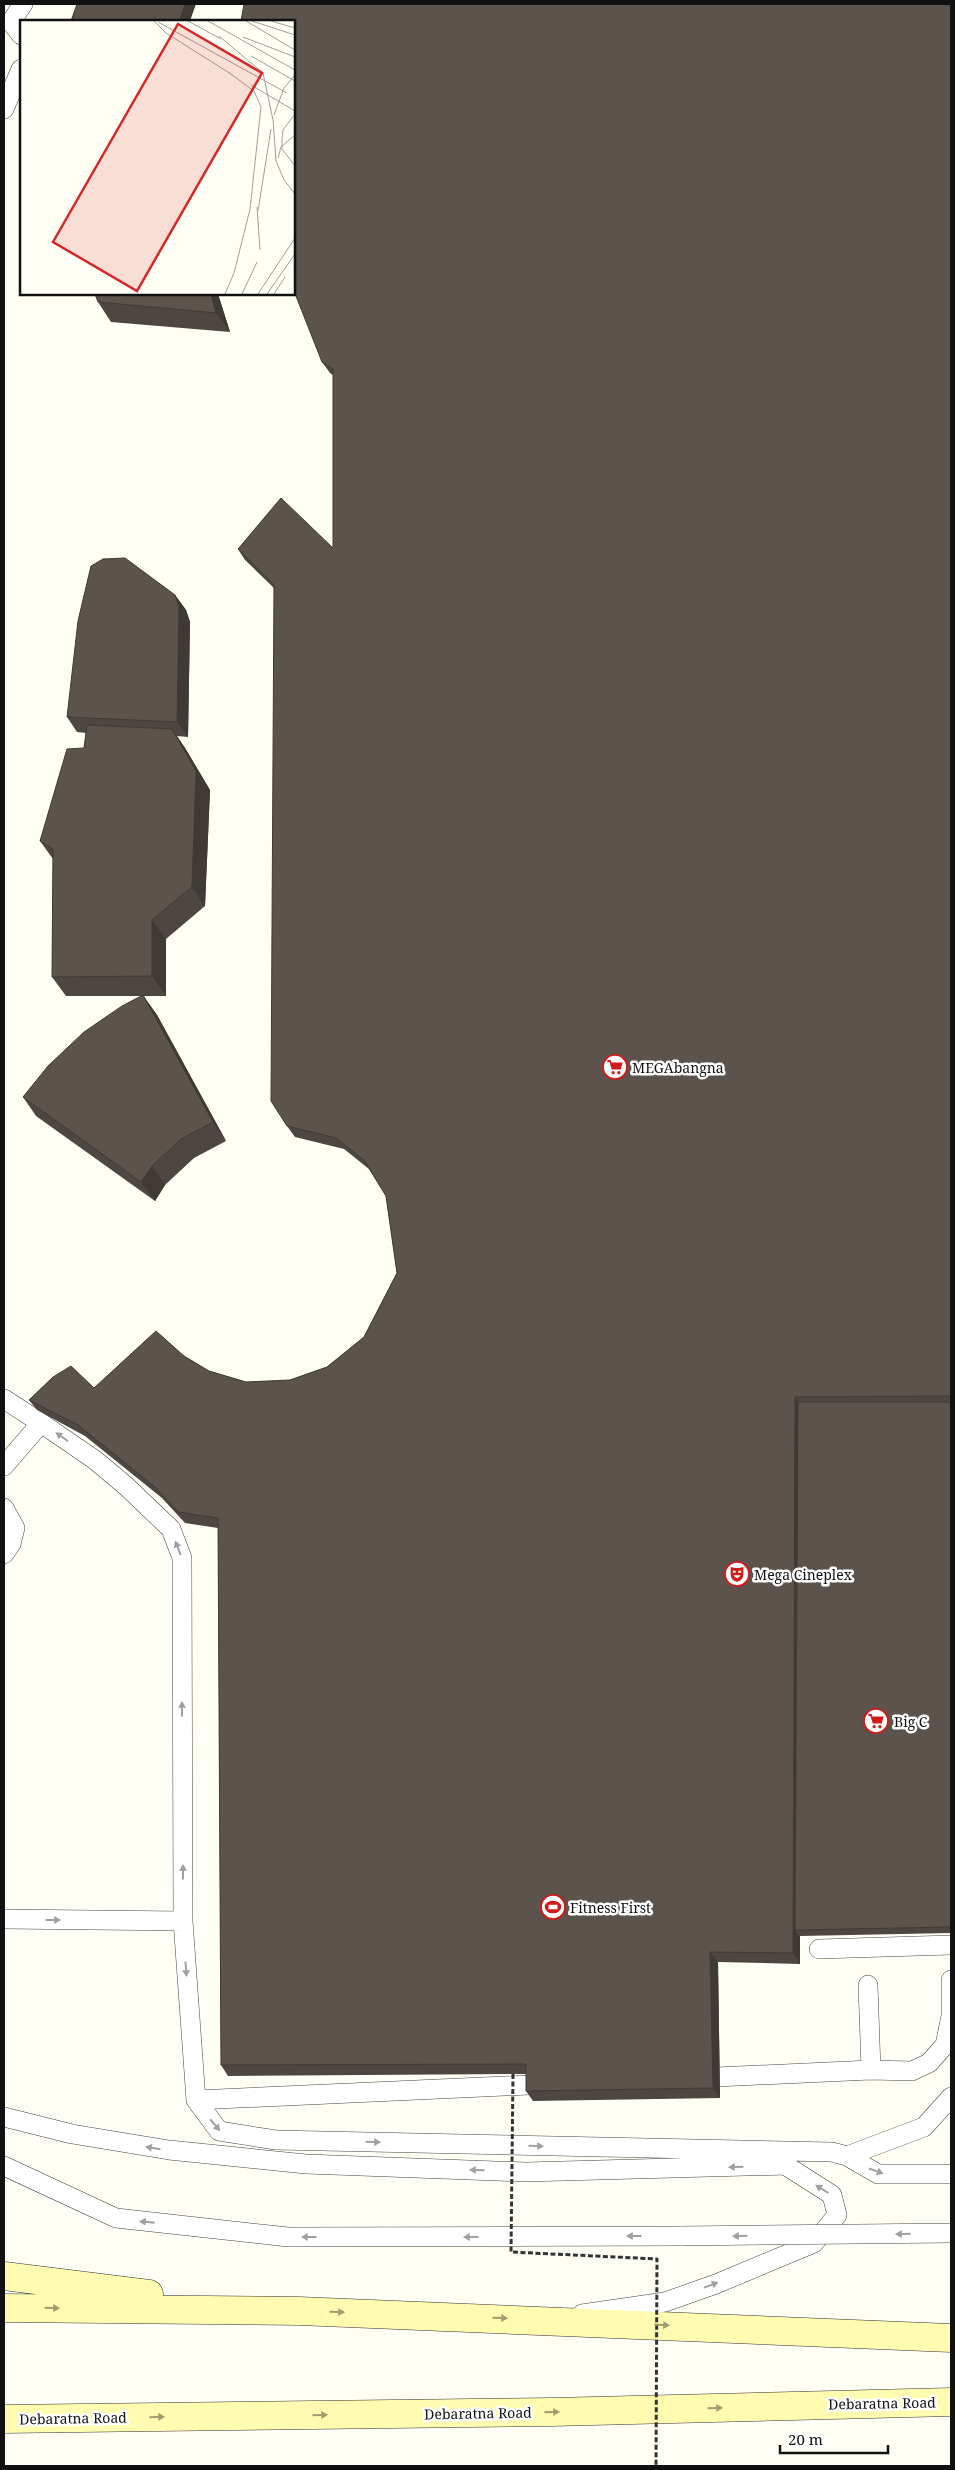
<svg xmlns="http://www.w3.org/2000/svg" width="955" height="2470" font-family="'Noto Serif',serif">
	<style>
		.lines { fill: none; stroke-linecap: round; stroke-linejoin: round }
		.service-casing { stroke: #444; stroke-width: 20 }
		.secondary-casing { stroke: #333; stroke-width: 29 }
		.service { stroke: #fff; stroke-width: 19 }
		.secondary { stroke: #fffbb0; stroke-width: 28 }
		.service-bridge-casing { stroke: #444; stroke-width: 20; stroke-linecap: butt }
		.path-bridge { stroke: #333; stroke-width: 3; stroke-dasharray: 5 2.5; stroke-linecap: butt }
		.service-bridge { stroke: #fff; stroke-width: 19 }
		.wall { fill: #4e4741 }
		.shaded-wall { fill: #403a35 }
		.building { fill: #5b534c; stroke: #403a35 }
		.oneway { fill: #a0a0a0 }
		.oneway2 { fill: #a09d70 }
		.labels { text-anchor: middle; dominant-baseline: central; stroke-width: 5; stroke-linejoin: round; paint-order: stroke }
		.poi-label { font-size: 14px; fill: #111; stroke: #fff; text-anchor: start }
		.street-label { font-size: 14px; fill: #111; stroke: #fff }
		.inset-road { fill: none; stroke: #a09f9a; stroke-width: 1 }
		.view { fill: #d62828; fill-opacity: 0.15; stroke: #d62828; stroke-width: 2.5 }
		.inset-edge { fill: none; stroke: #111; stroke-width: 2.5 }
	</style>
	<rect width="100%" height="100%" fill="#fffef5"/>
	<g class="lines">
		<defs>
			<path id="service" d="M21 35 11 22 23 4
				M4 109 21 69
				M4 1399 41 1423
				M4 1466 41 1423 95 1460 126 1486 171 1529 182 1558 183 1921 196 2100 219 2131 276 2140 832 2152 847 2156 878 2174H951
				M4 1508 15 1528 11 1544 4 1554
				M4 1919 183 1921
				M819 1949 951 1945
				M868 1985 871 2070
				M695 2078 871 2070 912 2071 929 2063 945 2045 951 2016V1980
				M196 2100 550 2084
				M4 2117 72 2134 169 2150 306 2164 526 2172 785 2165 832 2195 837 2215 814 2243 716 2284 665 2302 582 2314
				M847 2156 924 2127 951 2097
				M4 2166 116 2218 288 2237 682 2236"/>
			<path id="secondary" d="M4 2276 149 2294
				M4 2308 299 2311 951 2338
				M4 2419 552 2412 951 2402"/>
		</defs>
		<use href="#service" class="service-casing"/>
		<use href="#secondary" class="secondary-casing"/>
		<use href="#service" class="service"/>
		<use href="#secondary" class="secondary"/>
		<defs>
			<path id="service-bridge" d="M682 2236 951 2233"/>
		</defs>
		<use href="#service-bridge" class="service-bridge-casing"/>
		<path class="path-bridge" d="M513 2074 511 2252 657 2259 656 2466"/>
		<use href="#service-bridge" class="service-bridge"/>
	</g>
	<path class="wall" d="M951 4V1933L800 1936V1964L718 1962 720 2098 533 2101 526 2091V2074L228 2076 221 2065 218 1528 185 1523 162 1498 85 1436 37 1410 29 1400 94 1388 184 1356 209 1371 246 1382 290 1380 327 1367 364 1337 397 1273 386 1196 369 1169 344 1149 295 1137 287 1126 274 588 245 560 238 549 333 548V375L330 373 322 362Z
		M95 294H218L230 332 111 322 98 302Z
		M175 595 186 610 190 622 188 737 177 736 185 748 210 790 205 906 166 939V996H143L157 1015 226 1141 194 1158 165 1185 155 1201 36 1116 23 1097 143 996H66L52 977 53 859 40 841 84 748 86 733 77 732 67 717Z"/>
	<path class="shaded-wall" d="M185 4H196L190 21H179Z
		M211 294H218L230 332 216 313Z
		M175 595 186 610 190 622 188 737 177 722Z
		M172 729 185 748 210 790 205 906 192 887Z
		M152 920 166 939V996L152 976Z
		M143 995 157 1015 226 1141 213 1122Z
		M152 1166 165 1185 155 1201 141 1182Z
		M795 1397 802 1408 795 1930 799 1936H800V1964L793 1953Z
		M710 1952 718 1962 720 2098 713 2088Z"/>
	<path class="building" d="M77 4H185L179 21H71Z
		M244 4H951V1396L795 1397 793 1953 710 1952 713 2088 526 2091V2064L221 2065 218 1518 178 1512 155 1487 78 1425 29 1400 53 1377 71 1366 94 1388 156 1331 184 1356 209 1371 246 1382 290 1380 327 1367 364 1337 397 1273 386 1196 364 1160 336 1138 287 1126 271 1101 274 585 238 549 281 498 333 548V369L322 362 294 291V21H241Z
		M95 294H211L216 313 98 302Z
		M125 558 175 595 179 607 177 722 67 717 78 621 91 566 103 559Z
		M87 725 172 729 196 771 192 887 152 920V976L52 977 53 849 40 841 67 749 84 748Z
		M143 995 213 1122 181 1139 152 1166 141 1182 23 1097 48 1066 84 1032 122 1006Z
		M798 1402H951V1927L795 1930Z"/>
	<defs><path id="oneway-solid" d="M-6-.8H1V-3.2L6.5 0L1 3.2V.8H-6Z" transform="scale(1.25)"/></defs>
	<g class="oneway">
		<use href="#oneway-solid" transform="translate(62 1437) rotate(-145)"/>
		<use href="#oneway-solid" transform="translate(178 1548) rotate(-111)"/>
		<use href="#oneway-solid" transform="translate(182 1709) rotate(-90)"/>
		<use href="#oneway-solid" transform="translate(183 1872) rotate(-90)"/>
		<use href="#oneway-solid" transform="translate(53 1920)"/>
		<use href="#oneway-solid" transform="translate(186 1969) rotate(86)"/>
		<use href="#oneway-solid" transform="translate(215 2125) rotate(50)"/>
		<use href="#oneway-solid" transform="translate(373 2142) rotate(1)"/>
		<use href="#oneway-solid" transform="translate(536 2146) rotate(1)"/>
		<use href="#oneway-solid" transform="translate(153 2148) rotate(-171)"/>
		<use href="#oneway-solid" transform="translate(736 2167) rotate(179)"/>
		<use href="#oneway-solid" transform="translate(477 2170) rotate(-178)"/>
		<use href="#oneway-solid" transform="translate(876 2171) rotate(19)"/>
		<use href="#oneway-solid" transform="translate(822 2189) rotate(-148)"/>
		<use href="#oneway-solid" transform="translate(147 2222) rotate(-174)"/>
		<use href="#oneway-solid" transform="translate(903 2234) rotate(179)"/>
		<use href="#oneway-solid" transform="translate(634 2236) rotate(180)"/>
		<use href="#oneway-solid" transform="translate(740 2236) rotate(179)"/>
		<use href="#oneway-solid" transform="translate(309 2237) rotate(180)"/>
		<use href="#oneway-solid" transform="translate(471 2237) rotate(180)"/>
		<use href="#oneway-solid" transform="translate(711 2285) rotate(-20)"/>
	</g>
	<g class="oneway2">
		<use href="#oneway-solid" transform="translate(52 2308) rotate(1)"/>
		<use href="#oneway-solid" transform="translate(337 2312) rotate(2)"/>
		<use href="#oneway-solid" transform="translate(500 2318) rotate(2)"/>
		<use href="#oneway-solid" transform="translate(662 2325) rotate(3)"/>
		<use href="#oneway-solid" transform="translate(715 2408) rotate(-1)"/>
		<use href="#oneway-solid" transform="translate(552 2412) rotate(-1)"/>
		<use href="#oneway-solid" transform="translate(320 2415) rotate(-1)"/>
		<use href="#oneway-solid" transform="translate(157 2417) rotate(-1)"/>
	</g>
	<defs>
		<symbol id="supermarket-ring" viewBox="-11 -11 22 22"><circle r="9.5" fill="#fff" stroke="#d21a18" stroke-width="1.5"/><path d="M-6-5.5h2.5l.6 2H6L4.5 2H-2.5L-4.4-4H-6ZM-1.5 3.2a1.3 1.3 0 1 0 .1 0ZM3 3.2a1.3 1.3 0 1 0 .1 0Z" fill="#d21a18"/></symbol>
		<symbol id="theatre-ring" viewBox="-11 -11 22 22"><circle r="9.5" fill="#fff" stroke="#d21a18" stroke-width="1.5"/><path d="M-5-5.5Q0-4 5-5.5V0Q5 5 0 6Q-5 5-5 0ZM-3.3-2.5H-1v1.5H-3.3ZM1-2.5H3.3v1.5H1ZM-2.8 1Q0 5.5 2.8 1Z" fill="#d21a18"/></symbol>
		<symbol id="stadium-ring" viewBox="-11 -11 22 22"><circle r="9.5" fill="#fff" stroke="#d21a18" stroke-width="1.5"/><path d="M0-5a6.5 5 0 1 0 0 10a6.5 5 0 1 0 0-10ZM-3.5-1.8h7v3.6h-7Z" fill="#d21a18"/></symbol>
	</defs>
	<g fill-rule="evenodd">
		<use href="#supermarket-ring" x="601" y="1053" width="28" height="28"/>
		<use href="#theatre-ring" x="723" y="1560" width="28" height="28"/>
		<use href="#supermarket-ring" x="862" y="1707" width="28" height="28"/>
		<use href="#stadium-ring" x="539" y="1893" width="28" height="28"/>
	</g>
	<g class="labels">
		<g class="poi-label">
			<text x="632" y="1067">MEGAbangna</text>
			<text x="754" y="1574">Mega Cineplex</text>
			<text x="894" y="1721">Big C</text>
			<text x="570" y="1907">Fitness First</text>
		</g>
		<g class="street-label">
			<text transform="translate(882 2403) rotate(-1)">Debaratna Road</text>
			<text transform="translate(478 2413) rotate(-1)">Debaratna Road</text>
			<text transform="translate(73 2418) rotate(-1)">Debaratna Road</text>
		</g>
	</g>
	<g transform="translate(20 20)">
		<rect width="275" height="275" fill="#fffef5"/>
		<path class="inset-road" d="M134 1 146 13 211 54M168 1 201 19M188 1 275 50M226 1 275 30M232 1 275 15M251 1 275 8M138 2 267 73M199 16 243 53 253 100 256 141 264 160 275 174M223 17 275 37M231 36 275 61M231 65 275 91M275 94 263 110 262 119V129L275 146M254 95 264 68 275 55M258 138 261 127 275 115M237 187 240 230M238 191 251 109M205 274 214 253 230 189 241 87 234 71 208 52M222 274 237 242M238 274 275 218M247 274 275 234M254 274 265 257"/>
		<path class="view" d="M158 4 242 53 117 271 33 222Z"/>
		<rect width="275" height="275" class="inset-edge"/>
	</g>
	<rect width="955" height="2470" fill="none" stroke="#111111" stroke-width="10"/>
	<path d="M780 2445v8h108v-8" fill="none" stroke="#111111" stroke-width="2.5"/>
	<text x="788" y="2445" font-size="15" fill="#111111" stroke="#ffffff" stroke-width="4" paint-order="stroke">20 m</text>
</svg>
